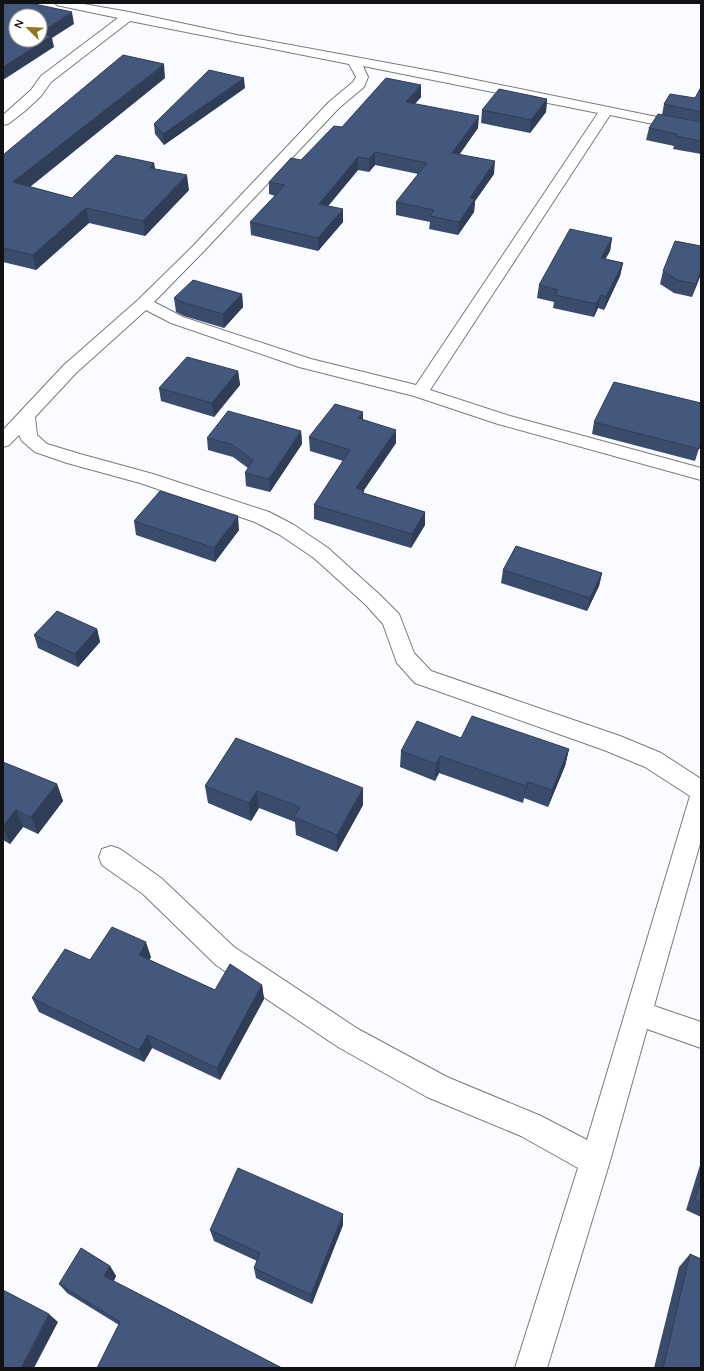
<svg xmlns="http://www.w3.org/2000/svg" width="704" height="1371" font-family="Quicksand,sans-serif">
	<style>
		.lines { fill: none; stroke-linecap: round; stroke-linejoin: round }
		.minor-casing { stroke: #787a7e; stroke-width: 2 }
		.minor { fill: #fff; fill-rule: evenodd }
		.wall { fill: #3a4b6b }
		.shaded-wall { fill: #303d57 }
		.building { fill: #44577c; stroke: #303d57; fill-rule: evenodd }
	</style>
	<rect width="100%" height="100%" fill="#f9fbff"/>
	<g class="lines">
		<defs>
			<path id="minor" d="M55 3H78L129 12 237 35 442 73 701 126V134L610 115 430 390 510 416 701 468V480L498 424 414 396 299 367 171 323 146 310 76 373 35 417 37 435 47 444 80 454 153 474 269 512 294 525 328 548 380 595 399 614 414 653 431 671 620 736 661 753 701 779V840L654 1006 701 1022V1048L647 1029 610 1161 547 1368H515L578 1168 521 1136 427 1097 338 1047 216 965 143 894 102 865 99 857 102 849 111 846 120 849 161 878 234 947 358 1029 447 1077 541 1116 587 1140 690 796 645 767 604 750 415 683 397 663 383 624 366 605 314 558 280 535 255 522 140 483 67 463 35 452 22 441 19 435 9 445 3 447V430L64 365 138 300 192 247 329 102 353 82 356 77 349 64 130 21 51 82 41 96 25 111 8 124 3 125V115L31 90 41 76 118 18 61 6 57 5ZM363 66 598 113 416 385 311 359 183 317 154 302 202 253 339 108 364 87 368 77Z"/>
		</defs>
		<use href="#minor" class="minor-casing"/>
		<use href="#minor" class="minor"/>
	</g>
	<path class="wall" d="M165 78 30 187 72 198 154 163 155 169 189 190 145 236 89 223 36 270 3 262V155Z
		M421 85V97L415 104 478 128 460 154 494 174 475 201 474 212 458 235 429 229 430 222 396 215V202L418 174 375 165 369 172 358 170 328 206 343 222 318 251 251 235 250 222 275 196 269 194V182L301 160 342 127Z
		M701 87V154L673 149 674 146 646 140 649 128 662 115 664 104 695 98Z
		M245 88 164 145 155 134 154 124Z
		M547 99 546 112 530 133 481 123 482 110Z
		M612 238 610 251 605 259 623 263 620 276 604 310 598 308 594 317 553 308 554 302 537 298 539 285Z
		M701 246V274L692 297 674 293 660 284 663 271Z
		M242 294 243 307 224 328 184 316 176 312 174 298Z
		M238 371 240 385 214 417 161 401 159 388Z
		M363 420 396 443 363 491 364 493 425 512V525L411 548 314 519V505L343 461 310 451 309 437Z
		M594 422 701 442 695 461 592 434Z
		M301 431 302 444 270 492 246 486 245 473 248 468 233 457 208 450 207 438Z
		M134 521 239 530 215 562 136 535Z
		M503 570 602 573 599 586 587 611 501 583Z
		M97 629 100 642 78 667 38 648 34 635Z
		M236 738 363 805 337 852 296 835 295 822 259 808 251 821 208 803 205 786Z
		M461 738 569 749 565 766 548 807 524 798 523 803 439 773 435 781 400 767 401 751Z
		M3 762 57 784 63 801 38 834 23 827 10 844 3 840Z
		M151 957 149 960 215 990 262 985 264 999 220 1080 152 1048 144 1062 39 1012 32 998 90 960Z
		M701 1162V1217L686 1210Z
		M343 1225 312 1304 256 1278 254 1268 257 1261 214 1241 210 1230Z
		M690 1254 701 1368H654L679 1267Z
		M110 1266 116 1276 114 1281 282 1368 119 1325 67 1293 59 1284Z"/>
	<path class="shaded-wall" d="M72 12 74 24 52 38 54 47 3 80V67L40 33Z
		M164 64 165 78 17 197 13 182Z
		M244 78 245 88 164 145 163 134Z
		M421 85V97L405 114 406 102Z
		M547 99 546 112 530 133 531 120Z
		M479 116 478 128 451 165 452 153Z
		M375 152V165L369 172V159Z
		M358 157V170L319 217V204Z
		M495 161 494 174 475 201 474 212 458 235 459 222 470 198Z
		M154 163 156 178 150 168Z
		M187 175 189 190 145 236 143 221Z
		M86 208 89 223 36 270 33 255Z
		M343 209V222L318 251V238Z
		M612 238 610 251 599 271 601 258Z
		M623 263 620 276 604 310 606 297Z
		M701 270V274L692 297 696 284Z
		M242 294 243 307 224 328 223 314Z
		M601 295 598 308 594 317 596 304Z
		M238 371 240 385 214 417 212 403Z
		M363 412V425L358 418Z
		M396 430V443L356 502V488Z
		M301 431 302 444 270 492 269 479Z
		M425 512V525L411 548 412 534Z
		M238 516 239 530 215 562 214 548Z
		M602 573 599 586 587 611 590 598Z
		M97 629 100 642 78 667 75 654Z
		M569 749 565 766 548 807 552 790Z
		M440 756 439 773 435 781 436 764Z
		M528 782 524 798 523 803 526 786Z
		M57 784 63 801 38 834 31 817Z
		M363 788V805L337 852V835Z
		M257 791 259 808 251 821 249 803Z
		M16 810 23 827 10 844 3 827V826Z
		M146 942 151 957 143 969 139 955Z
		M262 985 264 999 220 1080 217 1068Z
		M148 1035 152 1048 144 1062 139 1050Z
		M343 1214V1225L312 1304 311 1295Z
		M110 1266 116 1276 111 1285 104 1276Z
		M49 1314 58 1322 34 1368H21Z"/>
	<path class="building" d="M3 3H30L72 12 40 33 52 36 3 67ZM16 16H40V40H16Z
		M123 55 164 64 13 182 72 198 116 155 154 163 150 168 187 175 143 221 86 208 33 255 3 248V155Z
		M209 70 244 78 163 134 154 124Z
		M386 78 421 85 406 102 479 116 452 153 495 161 470 198 475 199 459 222 430 216 434 210 396 202 427 163 375 152 369 159 358 157 319 204 343 209 318 238 250 222 285 185 269 182 291 158 301 160 334 126 342 127Z
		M701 87V112L664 104 670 94 695 98Z
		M499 89 547 99 531 120 482 110Z
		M658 114 701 122V141L676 136 677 134 649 128Z
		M570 229 612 238 601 258 623 263 606 297 601 295 596 304 555 295 558 290 539 285Z
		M675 241 701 246V270L696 284 677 280 663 271Z
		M193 280 242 294 223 314 182 302 174 298Z
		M187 357 238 371 212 403 159 388Z
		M614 382 701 403V441L699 449 594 422Z
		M335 404 363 412 358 418 396 430 356 488 364 491 363 493 425 512 412 534 314 505 350 450 309 437Z
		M228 411 301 431 269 479 245 473 253 460 231 444 207 438Z
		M160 491 238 516 214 548 134 521Z
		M516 546 602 573 590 598 503 570Z
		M57 611 97 629 75 654 34 635Z
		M472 716 569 749 552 790 528 782 526 786 440 756 436 764 401 751 417 721 461 738Z
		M236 738 363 788 337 835 294 817 300 807 257 791 249 803 205 786Z
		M3 762 57 784 31 817 16 810 3 826Z
		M112 927 146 942 139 955 215 990 230 964 262 985 217 1068 148 1035 139 1050 32 998 65 949 90 960Z
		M238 1168 343 1214 311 1295 254 1268 260 1253 210 1230Z
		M701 1180V1202L695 1199Z
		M81 1248 110 1266 104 1276 282 1368H97L120 1322 59 1284Z
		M690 1254 701 1259V1368H663Z
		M3 1290 49 1314 21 1368H3Z"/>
	<rect width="704" height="1371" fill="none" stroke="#111213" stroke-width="8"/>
	<g transform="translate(28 28) rotate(294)"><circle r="19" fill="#ffffff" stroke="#a0a0a1"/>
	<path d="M0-3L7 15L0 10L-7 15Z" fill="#93761d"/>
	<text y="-6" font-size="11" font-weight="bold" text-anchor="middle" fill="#111213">N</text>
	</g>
</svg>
